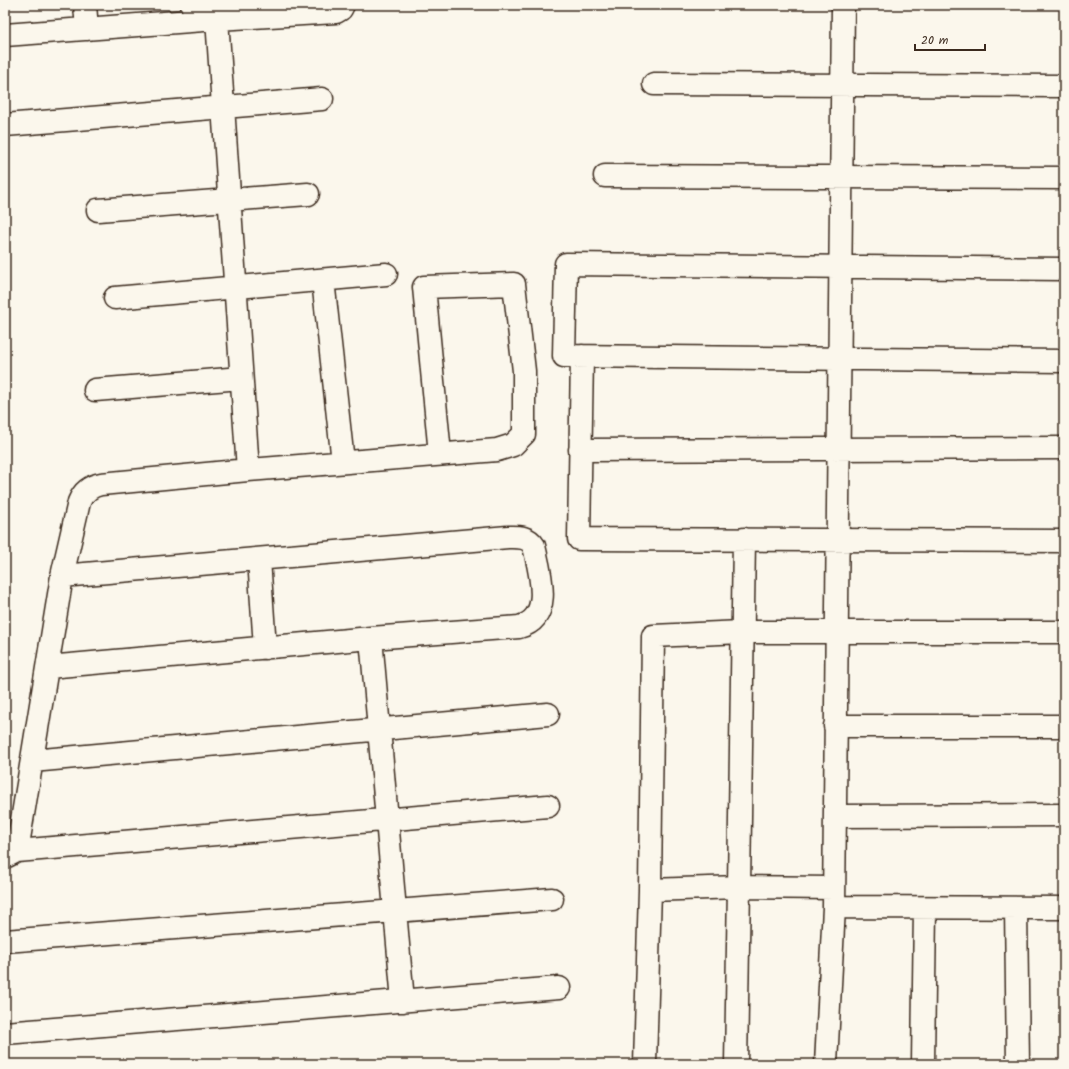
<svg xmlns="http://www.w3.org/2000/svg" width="1069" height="1069" font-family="Kalam,sans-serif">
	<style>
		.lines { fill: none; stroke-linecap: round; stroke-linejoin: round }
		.minor-casing { stroke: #3b2a1e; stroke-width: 25 }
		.minor { stroke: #fbf7ec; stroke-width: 22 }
	</style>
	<rect width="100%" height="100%" fill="#fbf7ec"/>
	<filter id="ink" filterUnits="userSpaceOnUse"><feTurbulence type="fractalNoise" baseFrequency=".025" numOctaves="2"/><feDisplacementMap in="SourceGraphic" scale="8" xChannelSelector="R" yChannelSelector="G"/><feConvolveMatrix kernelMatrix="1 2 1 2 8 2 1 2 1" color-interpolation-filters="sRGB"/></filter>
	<g filter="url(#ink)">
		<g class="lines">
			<defs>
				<path id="minor" d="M85 5 87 29
					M192 5 217 19 248 470
					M843 5 834 907 1064 908
					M5 35 217 19 336 12 341 9 343 5
					M654 84 1064 86
					M5 125 322 99
					M605 176 1064 178
					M98 210 308 194
					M1064 269 566 264 564 356 1064 361
					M323 280 343 462
					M115 298 386 274
					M582 356 579 539 1064 541
					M95 390 241 378
					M580 450 1064 448
					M744 539 739 887 834 888
					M259 559 265 648
					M371 638 403 1001
					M48 667 371 638 519 627C554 618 540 573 534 546 528 536 518 537 508 537L62 576
					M835 726H1064
					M32 761 548 714
					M835 816 1064 815
					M17 851 62 576 79 502C83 492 90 486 101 484L248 470 497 450 513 445 524 434V371L514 284 424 287 440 454
					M5 857 17 851 548 806
					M650 890 739 887 736 1064
					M1016 908 1018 1064
					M5 941 552 899
					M5 1033 559 988
					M645 1064 650 890 653 636 742 632H1064
					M826 1064 834 907
					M923 1064 925 908"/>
			</defs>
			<use href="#minor" class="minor-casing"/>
			<use href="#minor" class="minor"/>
		</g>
	</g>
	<rect width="1069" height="1069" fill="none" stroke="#fbf7ec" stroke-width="20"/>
	<rect x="10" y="10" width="1049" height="1049" fill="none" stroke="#3b2a1e" stroke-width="1.5" filter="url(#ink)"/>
	<path d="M915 44v6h70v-6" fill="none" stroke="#3b2a1e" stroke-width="2"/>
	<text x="921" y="44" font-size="12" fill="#3b2a1e" stroke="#fbf7ec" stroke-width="3" paint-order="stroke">20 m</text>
</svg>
